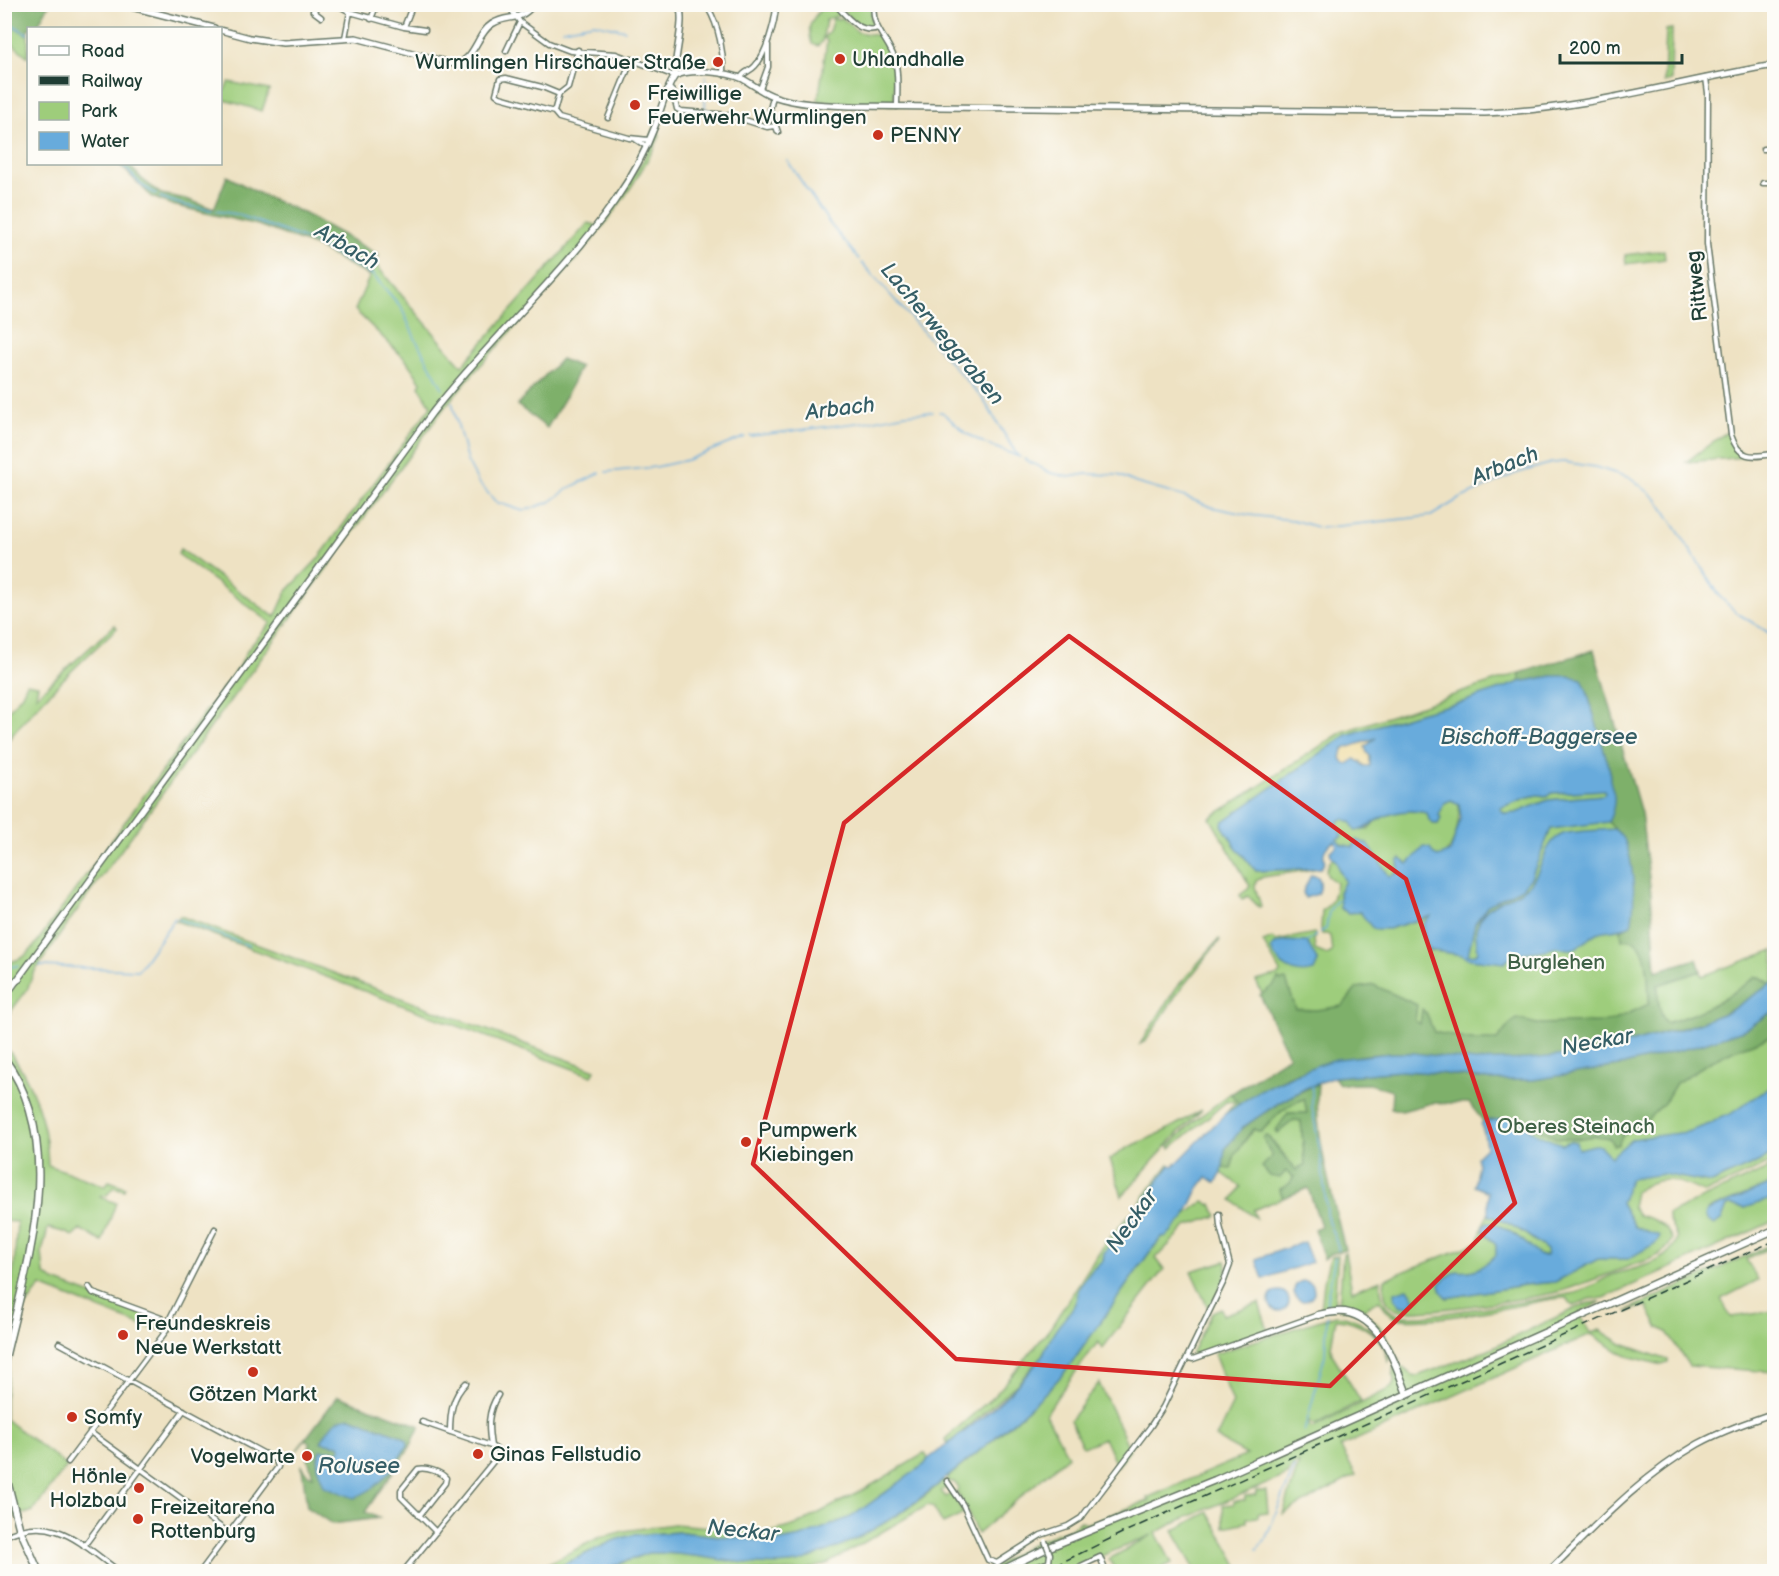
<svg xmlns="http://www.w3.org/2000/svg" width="1779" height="1576" font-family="'Balsamiq Sans',sans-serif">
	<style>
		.green { fill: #9ecd7b; stroke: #5e8558; stroke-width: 1.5 }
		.forest { fill: #7eb06b; stroke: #4e7650; stroke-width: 1.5; fill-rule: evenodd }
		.sand { fill: #eeda9e; stroke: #868c69; stroke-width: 1.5 }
		.water { fill: #67abdc; stroke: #437488; stroke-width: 1.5; fill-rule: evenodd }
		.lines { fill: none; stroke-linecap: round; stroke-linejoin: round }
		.stream { stroke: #67abdc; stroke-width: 1.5 }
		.street-casing { stroke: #677766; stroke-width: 7 }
		.secondary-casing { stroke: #677766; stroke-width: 8 }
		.primary-casing { stroke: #677766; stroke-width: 9 }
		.street { stroke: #fff; stroke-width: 4 }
		.secondary { stroke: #fff; stroke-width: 5 }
		.primary { stroke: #fff; stroke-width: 6 }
		.rail { stroke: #1f3d34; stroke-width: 1.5; stroke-dasharray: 9 4.5; stroke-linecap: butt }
		.street-bridge-casing { stroke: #677766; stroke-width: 7; stroke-linecap: butt }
		.street-bridge { stroke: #fff; stroke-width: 4 }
		.marked { fill: none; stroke: #d62828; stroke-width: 4.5; stroke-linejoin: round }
		.poi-dot { fill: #c8321e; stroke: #fdfcf7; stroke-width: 2 }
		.labels { text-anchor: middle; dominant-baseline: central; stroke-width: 4.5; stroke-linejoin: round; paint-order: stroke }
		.poi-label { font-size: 21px; fill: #1f3d34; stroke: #fdfcf7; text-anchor: start }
		.street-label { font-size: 21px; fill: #1f3d34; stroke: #fdfcf7 }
		.park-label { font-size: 21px; fill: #3f6146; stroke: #fdfcf7 }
		.water-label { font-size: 22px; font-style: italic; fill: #355e66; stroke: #fdfcf7 }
	</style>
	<rect width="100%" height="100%" fill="#fdfcf7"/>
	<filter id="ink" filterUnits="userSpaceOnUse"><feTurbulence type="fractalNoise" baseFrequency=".0167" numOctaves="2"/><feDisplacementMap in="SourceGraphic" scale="12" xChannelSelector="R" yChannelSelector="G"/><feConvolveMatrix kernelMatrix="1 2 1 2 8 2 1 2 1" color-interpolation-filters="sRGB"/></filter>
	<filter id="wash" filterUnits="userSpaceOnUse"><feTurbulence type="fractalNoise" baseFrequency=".008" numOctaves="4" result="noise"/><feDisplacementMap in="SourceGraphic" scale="24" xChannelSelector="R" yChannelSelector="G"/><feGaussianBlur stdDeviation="1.35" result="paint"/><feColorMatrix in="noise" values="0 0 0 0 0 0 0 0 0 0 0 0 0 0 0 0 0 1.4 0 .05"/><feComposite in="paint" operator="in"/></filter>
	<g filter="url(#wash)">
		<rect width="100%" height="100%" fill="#eee2c3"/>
		<path class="green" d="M824 5H833L842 14 826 20 822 42 818 46 812 44C806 24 811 21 824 5Z
			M847 5H871L872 28C861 29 852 20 845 12Z
			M841 17 858 32 881 36C896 61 895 76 894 105L818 101 827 41 824 38 829 31 833 19H839Z
			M4 21 28 35V57L5 38Z
			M1672 29 1671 81 1664 82 1666 30Z
			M229 82 269 90 262 111 221 99V92L224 91Z
			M657 127 660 136C609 242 516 318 444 408L70 920 33 974 27 990 5 1019V964L22 958 32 949 241 663 248 649 271 623 178 554 180 549 275 617 287 591 318 559 431 406 419 386 421 382 406 360 355 310 375 264 462 366 588 223 599 226 643 160Z
			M1664 250 1665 259 1626 264 1625 255Z
			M1725 433H1728L1734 448 1746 457 1686 462Z
			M115 625 117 628C77 665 39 701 5 744V715L22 694 27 683 38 685 36 696Z
			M1520 673V682L1463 702 1422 712 1347 735 1224 821 1222 825 1236 847 1256 871 1321 868 1263 877 1256 881 1255 887 1261 906 1259 907 1248 896 1242 899 1240 895 1248 889 1250 886 1210 818 1342 732Z
			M1605 790V793L1603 795 1548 800 1516 813 1505 814 1500 809 1502 807 1528 797 1538 795 1546 796 1552 793Z
			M1451 800 1459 804C1460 819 1456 847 1443 856 1432 858 1419 854 1408 864L1401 859C1400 868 1400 874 1389 876 1380 862 1357 844 1341 845L1337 839 1341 836 1337 824 1340 820 1344 819 1351 822 1353 827 1368 829C1382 811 1407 809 1428 813L1429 820 1433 824H1438L1441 818 1439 815 1444 803Z
			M1608 822 1610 823 1637 822 1654 1002 1668 1034 1298 1071 1256 981 1279 975 1280 972 1263 942 1272 938 1276 941 1314 933 1316 937 1314 939 1315 950 1327 955 1332 952 1330 936 1327 934H1322L1321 928 1322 910C1332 905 1334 894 1336 883L1328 876 1326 870 1332 858 1337 862 1338 868 1345 881 1339 892 1340 908 1348 913 1360 912 1388 929 1432 916C1418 931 1428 935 1428 950L1449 953 1504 831Z
			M180 916 595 1070 592 1076 176 921Z
			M1219 939 1220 940 1179 991 1146 1041 1140 1044 1176 988Z
			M1774 950V982L1771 984 1760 977H1755C1728 998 1699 1014 1666 1023 1658 1011 1658 999 1658 985L1701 971 1702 976Z
			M1774 1014V1085L1729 1115 1722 1116 1710 1124 1687 1132 1659 1136 1566 1185 1455 1077Z
			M4 1044C32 1080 47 1120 48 1165L105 1186 109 1181 125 1187 124 1190 114 1187 106 1196 101 1195 100 1197 116 1203 102 1242 80 1229 73 1237 67 1233 48 1228 42 1252 44 1274 54 1281 163 1321 166 1331 140 1325 41 1286 20 1314 10 1361 5 1399V1419L67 1466 33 1511 12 1518 4 1488V1318L14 1269 17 1222 5 1221 4 1135 7 1122 4 1121Z
			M1231 1093 1239 1104 1225 1114 1235 1103 1233 1101 1226 1102 1170 1149 1169 1146 1193 1122Z
			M1305 1099 1307 1113H1288L1278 1133 1294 1120H1301L1305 1165 1296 1170 1281 1151 1268 1137 1265 1136V1142L1272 1156 1263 1167 1286 1171 1294 1178 1290 1184 1280 1189 1283 1198 1253 1210 1256 1218 1232 1200 1241 1187 1222 1173 1223 1168H1231L1235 1154 1254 1129 1261 1132C1275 1117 1285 1105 1305 1099Z
			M1202 1110 1177 1134 1122 1196 1110 1159 1127 1148 1163 1132Z
			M1774 1152V1161L1705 1193C1678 1180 1660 1172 1635 1192L1632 1206 1638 1215C1654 1219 1665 1223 1672 1239 1668 1251 1659 1254 1648 1260 1619 1269 1591 1282 1561 1291 1540 1297 1413 1316 1397 1310 1384 1306 1383 1290 1385 1279L1479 1242 1482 1226 1488 1215C1510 1222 1528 1235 1547 1250L1546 1257C1536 1256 1530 1246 1522 1240 1512 1232 1501 1225 1488 1222L1483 1231 1496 1245V1255L1483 1267 1466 1273 1447 1298 1524 1285 1555 1282 1598 1259H1628L1659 1236 1635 1227 1621 1203 1630 1178 1663 1174 1711 1183 1758 1162Z
			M1169 1164 1170 1165 1169 1168 1122 1232 1109 1246 1104 1253 1103 1260 1092 1270 1079 1298 1063 1323 1057 1328 1041 1357 1017 1384 947 1445 945 1439 996 1394 1019 1367 1051 1327 1103 1246 1140 1202Z
			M1774 1166V1183L1708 1210 1722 1219 1727 1206 1731 1205 1744 1208 1774 1198V1221L1604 1298 1589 1299 1573 1306 1567 1298C1553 1297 1539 1302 1526 1304 1500 1309 1415 1326 1394 1317 1387 1314 1384 1305 1379 1300L1358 1313C1378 1315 1389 1341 1397 1357L1400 1359H1397C1375 1340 1376 1312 1340 1309L1339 1306 1343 1254 1345 1253 1352 1291 1381 1280C1379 1292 1384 1311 1398 1315 1405 1317 1415 1316 1423 1316 1474 1309 1525 1302 1575 1293 1588 1290 1600 1280 1612 1275 1636 1267 1669 1265 1677 1238L1668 1218V1214Z
			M1204 1201 1211 1205 1212 1204 1217 1216 1187 1226 1156 1258 1164 1269 1102 1349 1098 1342 1057 1397 1046 1414 1068 1456 977 1534 965 1506 956 1491 959 1488 954 1482H950L947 1478C989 1443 1033 1409 1069 1367L1149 1253C1165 1233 1184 1215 1204 1201Z
			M1774 1243V1248L1773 1246 1746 1259 1758 1280 1721 1299 1731 1317 1774 1311V1372L1689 1366 1667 1332 1658 1327 1647 1306 1626 1311Z
			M1338 1255 1334 1308 1321 1310 1324 1282 1328 1264 1331 1257Z
			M1226 1261C1231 1275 1215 1297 1209 1310L1191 1271Z
			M1601 1302 1579 1313 1591 1333 1600 1330 1622 1344 1668 1360V1363L1662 1365 1624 1355 1591 1334 1340 1447 1356 1475 1283 1514 1299 1463 1293 1466 1288 1475 1176 1522 1156 1533 1172 1563 1156 1571H1116L1109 1559 1152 1535 1065 1571 984 1572 1037 1541 1070 1529 1081 1521 1086 1524 1150 1500 1147 1498 1247 1455 1216 1438 1233 1403 1214 1354 1336 1315C1364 1317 1378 1334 1390 1358L1388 1363C1386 1337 1360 1320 1336 1319L1331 1346 1332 1354 1361 1401 1317 1424 1314 1425 1309 1421 1310 1427 1313 1428 1391 1388 1394 1383 1393 1368 1399 1365 1412 1375 1417 1376 1478 1354 1576 1308 1589 1303Z
			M1259 1303 1268 1330 1195 1356 1191 1354 1212 1312 1221 1308 1223 1315Z
			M1099 1383 1130 1450 1117 1467 1104 1438 1084 1447 1082 1446 1070 1420Z
			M925 1453 928 1459 925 1464 851 1517 801 1537 776 1542 681 1532 632 1535 615 1540 550 1571 531 1572 598 1538 624 1531 674 1524 772 1532 796 1525 865 1489Z
			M944 1480 948 1486 941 1491 946 1497 952 1493 964 1514 943 1524 933 1507 928 1505 827 1564 801 1571 599 1572 648 1553H660C701 1554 742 1566 784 1564 798 1564 809 1558 823 1553 867 1535 908 1512 944 1480Z
			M1256 1491H1266L1268 1512 1258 1513V1517L1247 1518V1522L1224 1527 1223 1505 1234 1504V1501L1245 1500V1496L1256 1495Z
			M1208 1512 1239 1567 1231 1571H1196L1173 1531Z"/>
		<path class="forest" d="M4 5 5 4 49 5 36 28H28V35L5 21Z
			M119 164H128L142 179 161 194 186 199 214 209 227 176 260 194 301 212 379 255 369 276 317 247 258 225 172 205 152 197Z
			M561 359 580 367 566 396 547 428 517 405Z
			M1594 650 1641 813 1651 894 1656 971 1697 959 1701 971 1658 985C1658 998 1658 1011 1666 1023 1699 1014 1728 998 1755 977H1760L1771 984C1757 994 1743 1004 1728 1011 1710 1021 1688 1026 1668 1032 1644 1038 1621 1047 1597 1051 1558 1059 1515 1062 1475 1061 1455 1060 1435 1055 1416 1054 1352 1049 1291 1069 1239 1104L1231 1094 1289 1056 1260 995 1273 986 1278 979 1280 981 1286 980 1296 1009 1316 1010 1342 1006 1357 988 1374 985 1417 1005 1415 1021 1420 1024 1422 1009 1426 1013 1434 1032 1471 1040H1497L1510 1024 1517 1019 1537 1024 1602 1022 1612 1021 1649 1004C1648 985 1651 933 1622 940L1621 930 1631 925 1623 838 1608 822C1616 808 1607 787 1610 771L1586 688 1552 676 1520 682V673Z
			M1774 1011V1035L1734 1050 1708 1063 1676 1083 1664 1103 1647 1120 1622 1136 1618 1145H1613L1609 1138 1595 1136 1576 1139 1556 1138 1517 1118 1483 1121 1469 1103H1432L1402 1111 1391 1108 1392 1091 1369 1084H1339L1334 1077 1400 1071 1438 1073 1494 1080H1533L1624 1065 1692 1047 1743 1030Z
			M1318 1084C1313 1133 1334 1201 1345 1250L1330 1254 1324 1259 1314 1229 1321 1226 1308 1188 1283 1198 1280 1190 1290 1183 1294 1177 1286 1171 1280 1178 1270 1176 1262 1167 1272 1156 1263 1138 1265 1136 1268 1137 1296 1170 1305 1165 1301 1121 1294 1120 1277 1133 1276 1130 1288 1113H1307L1304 1099C1285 1105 1275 1117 1261 1132L1253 1129 1235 1154 1231 1169 1223 1168C1224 1162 1223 1154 1225 1149 1235 1126 1295 1093 1318 1084Z
			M338 1396 420 1426 410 1447 365 1512 379 1518 332 1524 307 1507 302 1468V1466L308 1474 313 1476 308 1459 310 1442 306 1439 297 1450ZM350 1417 401 1436 396 1462 390 1458V1460L321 1475 317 1466 319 1452 339 1451 341 1448 339 1445 321 1442 332 1425H334V1423Z"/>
		<path class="sand" d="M1376 738 1369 743 1370 766 1367 768 1360 761 1351 762 1346 765C1340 760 1340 755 1343 749Z"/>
		<path class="water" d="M1552 676H1568L1582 679 1586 688 1610 771C1608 783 1613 786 1614 796 1615 804 1612 815 1608 822L1551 829 1531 878 1522 888 1488 905 1475 923 1468 955 1476 954 1478 951C1476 936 1473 930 1482 916 1494 898 1518 898 1531 883 1544 867 1543 842 1563 834 1570 831 1604 830 1614 829 1617 832 1622 835 1624 839 1634 861 1636 901 1631 925 1617 932 1605 928 1595 934 1587 938 1582 948 1571 949 1567 950 1562 947 1557 947 1551 948 1544 951 1538 951 1524 953 1513 951 1504 963L1470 959 1462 955 1428 950C1428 943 1420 931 1424 923 1425 920 1429 919 1431 916L1388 929H1373L1360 912 1348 913 1340 908 1339 892 1345 881 1338 868 1337 862 1331 856 1330 851 1337 846 1335 841C1327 845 1321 852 1325 862L1321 868 1256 871 1236 847 1222 825 1224 821 1347 735 1422 712 1463 702 1520 682ZM1376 738 1365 747 1367 753 1370 756V766H1364L1355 759 1348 764 1344 763 1341 758 1343 749ZM1604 790 1605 793 1603 795 1548 800 1516 813 1505 814 1500 809 1502 807 1528 797 1538 795 1546 796 1552 793ZM1451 800 1459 804 1461 818 1450 852 1438 857 1434 855 1430 848 1424 847 1408 864 1401 859 1398 861 1399 870 1396 874 1389 876 1368 844 1357 840 1353 847 1341 844 1337 839 1342 836 1337 824 1340 820 1344 819 1351 822 1355 831C1366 830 1368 826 1376 821 1392 811 1410 809 1427 813L1429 820 1434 824H1438L1441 818 1439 815 1444 803Z
			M1311 875 1318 877C1322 883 1321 888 1318 894L1305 898 1303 892Z
			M1286 941 1307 942 1318 962 1314 971C1295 977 1278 966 1271 949L1275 944Z
			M1774 982V1011L1743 1030 1692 1047 1624 1065 1533 1080H1494L1438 1073 1400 1071 1334 1077 1306 1088 1280 1102 1243 1127 1225 1149 1222 1173 1216 1183 1207 1177 1198 1189 1185 1217 1167 1236 1162 1237 1149 1253 1069 1367C1044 1397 1015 1420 986 1445 934 1489 883 1532 818 1555 811 1557 804 1562 797 1563 758 1570 702 1554 660 1553H648L599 1571H550L615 1540 632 1535 681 1532 775 1542 801 1537 851 1517 925 1464 928 1459C966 1431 1013 1396 1041 1357 1047 1348 1050 1337 1057 1328 1065 1317 1079 1305 1078 1289L1092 1270 1103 1261 1104 1253 1109 1246 1122 1232 1170 1165 1174 1166 1225 1114 1260 1090 1320 1064 1336 1059 1391 1053H1414L1475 1061 1529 1059 1596 1052 1688 1027 1728 1012Z
			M1774 1084V1152L1758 1162 1711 1183 1663 1174 1630 1179 1621 1203 1635 1227 1660 1236 1656 1243 1628 1259H1598L1555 1282 1524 1285 1447 1298 1442 1292 1440 1284 1444 1279 1457 1271C1474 1274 1484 1266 1496 1255V1245L1483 1231V1225L1488 1222C1509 1227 1525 1242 1540 1256H1546L1547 1250C1528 1235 1510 1222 1488 1215V1192L1474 1186 1478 1164 1476 1157 1486 1147 1484 1133 1481 1125 1483 1121 1517 1118C1528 1132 1546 1139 1562 1144L1570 1141 1576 1142 1578 1149C1602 1144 1595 1141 1611 1157L1632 1139 1687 1132 1710 1124 1722 1116 1729 1115Z
			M1774 1183V1198L1744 1208 1731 1205 1727 1206 1722 1219 1714 1225 1707 1220 1705 1214 1708 1211Z
			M1304 1242 1312 1262 1263 1279 1256 1259Z
			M1294 1291a10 10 0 1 1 20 0a10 10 0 1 1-20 0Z
			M1408 1288 1415 1299 1409 1306H1401L1395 1299V1292Z
			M1269 1301a10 10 0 1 1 20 0a10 10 0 1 1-20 0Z
			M350 1417 401 1436 407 1440 408 1445 396 1462 390 1458 394 1466C381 1483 374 1489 354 1498L324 1486 317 1466 320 1450 339 1451 341 1448 339 1445 321 1442C330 1427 333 1419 350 1417Z"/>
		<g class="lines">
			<path class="stream" d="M518 4 520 11
				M4 20 28 34
				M523 20 534 30
				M563 29 594 23 625 30
				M705 110 706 76
				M787 160 830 224 859 259
				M122 164 141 185 156 194
				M160 197 183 205 212 210
				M216 211 236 214 308 240 373 275 401 307 415 338 443 389
				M862 263 983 399 1017 455
				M452 402 467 461 478 482 496 502 523 511 550 502 569 488 600 473
				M939 412H942L967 434 986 444 1020 457
				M750 436 865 422 905 414 933 412
				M1024 459 1051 473 1069 477 1086 474 1118 475 1136 483 1185 497 1211 507 1249 515 1293 520 1317 527
				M606 472 656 467 687 460 745 437
				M1320 528 1431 516 1459 499 1514 474 1552 463 1564 462 1595 467 1631 478 1658 500 1721 598 1737 613 1774 636
				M178 919 250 946
				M1320 932 1326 929 1329 911 1337 900H1339
				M1307 942 1316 935
				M40 966 138 970 175 918
				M4 967 18 966
				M1312 1086V1107L1320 1150 1328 1221 1338 1246V1250
				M1327 1311V1299L1335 1257
				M1304 1432 1325 1355 1327 1316
				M1257 1550 1265 1540 1295 1467"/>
		</g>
	</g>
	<g filter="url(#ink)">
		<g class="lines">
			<defs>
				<path id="street" d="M320 4 313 11 321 17
					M336 4 350 12 345 38
					M507 4 520 22 549 43 570 51 616 54 675 76
					M835 4C846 16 860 35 878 28
					M874 4C870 27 889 40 895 60 899 75 897 92 897 107
					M681 7 750 5 776 7
					M708 8C719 26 724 53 723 74
					M350 12 404 27 425 30
					M371 19 377 4
					M404 27 413 4
					M506 51 520 22
					M741 78C744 71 750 72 755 66 766 55 775 22 776 7
					M1706 78 1708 93 1707 244 1731 435C1739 460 1753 457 1774 454
					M1773 81 1774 80
					M669 88 673 92 677 109 681 111 729 115 767 127 776 126
					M760 89 768 67V45
					M559 94 542 87 506 78 500 79 496 94 500 97 554 112 559 118 629 138 649 140
					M773 96 770 110 778 132
					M554 112 559 94 568 87 578 50
					M608 118 632 59
					M635 139 646 146
					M1763 149H1774
					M1763 183H1774
					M89 1287 93 1293 161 1318 168 1324
					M59 1343 276 1460 278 1467 200 1572
					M1188 1358 1193 1359 1318 1315
					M90 1432 229 1533
					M450 1432C450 1413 452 1397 466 1383
					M491 1446C488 1427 487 1412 498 1395
					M68 1462 166 1331 169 1320 215 1229
					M947 1481 963 1505 988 1560 997 1563 1041 1535 1068 1526 1081 1518 1150 1427 1163 1407 1224 1281 1230 1265 1220 1226 1219 1214
					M419 1516 445 1483 446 1478C441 1472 426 1467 418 1469L401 1490V1497L436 1532
					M4 1537C53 1511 82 1545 120 1572
					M84 1546 184 1410
					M403 1572 501 1452 491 1446 422 1422
					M1023 1572 1049 1562 1050 1554
					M1079 1572 1081 1566 1100 1557 1106 1572"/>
				<path id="secondary" d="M120 4 214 28
					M220 30 250 38 283 43 356 38 454 64C475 62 476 34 492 24 509 13 518 24 534 4
					M675 76C690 68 728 72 743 79 754 85 764 94 776 97 800 105 829 105 854 106L1485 113C1583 110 1679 81 1774 65
					M675 76C673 59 688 14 677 4
					M4 998 432 413C489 340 560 278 614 202 630 179 645 153 655 126 661 110 665 90 675 76
					M1548 1572C1595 1526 1640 1477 1698 1444 1722 1431 1748 1422 1774 1413"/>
				<path id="primary" d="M4 988 19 979
					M4 996 5 997
					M4 1058C69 1146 26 1266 4 1363
					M1318 1315C1326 1313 1336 1311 1345 1312 1383 1319 1395 1364 1407 1394
					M4 1469 19 1527 39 1572
					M998 1572 1052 1546 1215 1480 1774 1230"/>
			</defs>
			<use href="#street" class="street-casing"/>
			<use href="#secondary" class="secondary-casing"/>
			<use href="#primary" class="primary-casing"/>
			<use href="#street" class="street"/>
			<use href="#secondary" class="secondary"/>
			<use href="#primary" class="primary"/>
			<path class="rail" d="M1042 1572 1122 1533 1774 1241"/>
			<defs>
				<path id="street-bridge" d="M1045 1541 1050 1554"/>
			</defs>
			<use href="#street-bridge" class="street-bridge-casing"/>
			<use href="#street-bridge" class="street-bridge"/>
		</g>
	</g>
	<path class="marked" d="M1069 636 1406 879 1515 1203 1330 1386 956 1359 753 1164 844 823Z"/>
	<g class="poi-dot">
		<circle cx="840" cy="59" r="6"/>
		<circle cx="718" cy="62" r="6"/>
		<circle cx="635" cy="105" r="6"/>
		<circle cx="878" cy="135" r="6"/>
		<circle cx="746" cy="1142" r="6"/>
		<circle cx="123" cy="1335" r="6"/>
		<circle cx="253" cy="1372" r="6"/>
		<circle cx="72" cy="1417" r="6"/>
		<circle cx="478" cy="1454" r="6"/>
		<circle cx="307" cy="1456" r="6"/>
		<circle cx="139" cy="1488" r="6"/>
		<circle cx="138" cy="1519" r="6"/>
	</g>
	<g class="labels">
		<g class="poi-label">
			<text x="852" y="59">Uhlandhalle</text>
			<text x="706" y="62" text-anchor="end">Wurmlingen Hirschauer Straße</text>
			<text x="647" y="93">Freiwillige<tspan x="647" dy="24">Feuerwehr Wurmlingen</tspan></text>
			<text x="890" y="135">PENNY</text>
			<text x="758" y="1130">Pumpwerk<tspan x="758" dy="24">Kiebingen</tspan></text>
			<text x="135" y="1323">Freundeskreis<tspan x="135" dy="24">Neue Werkstatt</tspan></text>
			<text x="253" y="1394" text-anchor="middle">Götzen Markt</text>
			<text x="84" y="1417">Somfy</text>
			<text x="490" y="1454">Ginas Fellstudio</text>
			<text x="295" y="1456" text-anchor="end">Vogelwarte</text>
			<text x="127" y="1476" text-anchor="end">Hönle<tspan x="127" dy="24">Holzbau</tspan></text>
			<text x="150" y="1507">Freizeitarena<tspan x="150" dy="24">Rottenburg</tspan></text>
		</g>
		<g class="street-label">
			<text transform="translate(1697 286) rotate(-96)">Rittweg</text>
		</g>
		<g class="park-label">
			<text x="1556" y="962">Burglehen</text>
			<text x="1576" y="1126">Oberes Steinach</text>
		</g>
		<g class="water-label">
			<text transform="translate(347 247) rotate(30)">Arbach</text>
			<text transform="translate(942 334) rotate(50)">Lacherweggraben</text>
			<text transform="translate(840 409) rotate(-7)">Arbach</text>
			<text transform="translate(1505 466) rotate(-22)">Arbach</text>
			<text x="1539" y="737">Bischoff-Baggersee</text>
			<text transform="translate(1597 1042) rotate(-10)">Neckar</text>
			<text transform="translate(1132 1221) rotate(-54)">Neckar</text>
			<text x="359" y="1466">Rolusee</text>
			<text transform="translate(743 1531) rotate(6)">Neckar</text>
		</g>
	</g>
	<rect width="1779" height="1576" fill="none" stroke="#fdfcf7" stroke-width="24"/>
	<rect x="27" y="27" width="195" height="138" fill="#fdfcf7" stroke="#a4b0a9" stroke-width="1.5"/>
	<rect x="39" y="46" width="30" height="9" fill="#ffffff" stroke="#a4b0a9" stroke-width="1.5"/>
	<text x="81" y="57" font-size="18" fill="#1f3d34">Road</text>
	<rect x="39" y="76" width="30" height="9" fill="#1f3d34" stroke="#a4b0a9" stroke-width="1.5"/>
	<text x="81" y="87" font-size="18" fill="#1f3d34">Railway</text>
	<rect x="39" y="102" width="30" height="18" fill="#9ecd7b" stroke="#a4b0a9" stroke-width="1.5"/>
	<text x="81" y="117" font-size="18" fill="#1f3d34">Park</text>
	<rect x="39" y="132" width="30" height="18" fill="#67abdc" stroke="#a4b0a9" stroke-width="1.5"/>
	<text x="81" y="147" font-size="18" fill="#1f3d34">Water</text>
	<path d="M1560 54v9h122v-9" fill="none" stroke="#1f3d34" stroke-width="3"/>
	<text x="1569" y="54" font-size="18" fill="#1f3d34" stroke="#fdfcf7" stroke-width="4.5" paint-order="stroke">200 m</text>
</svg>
